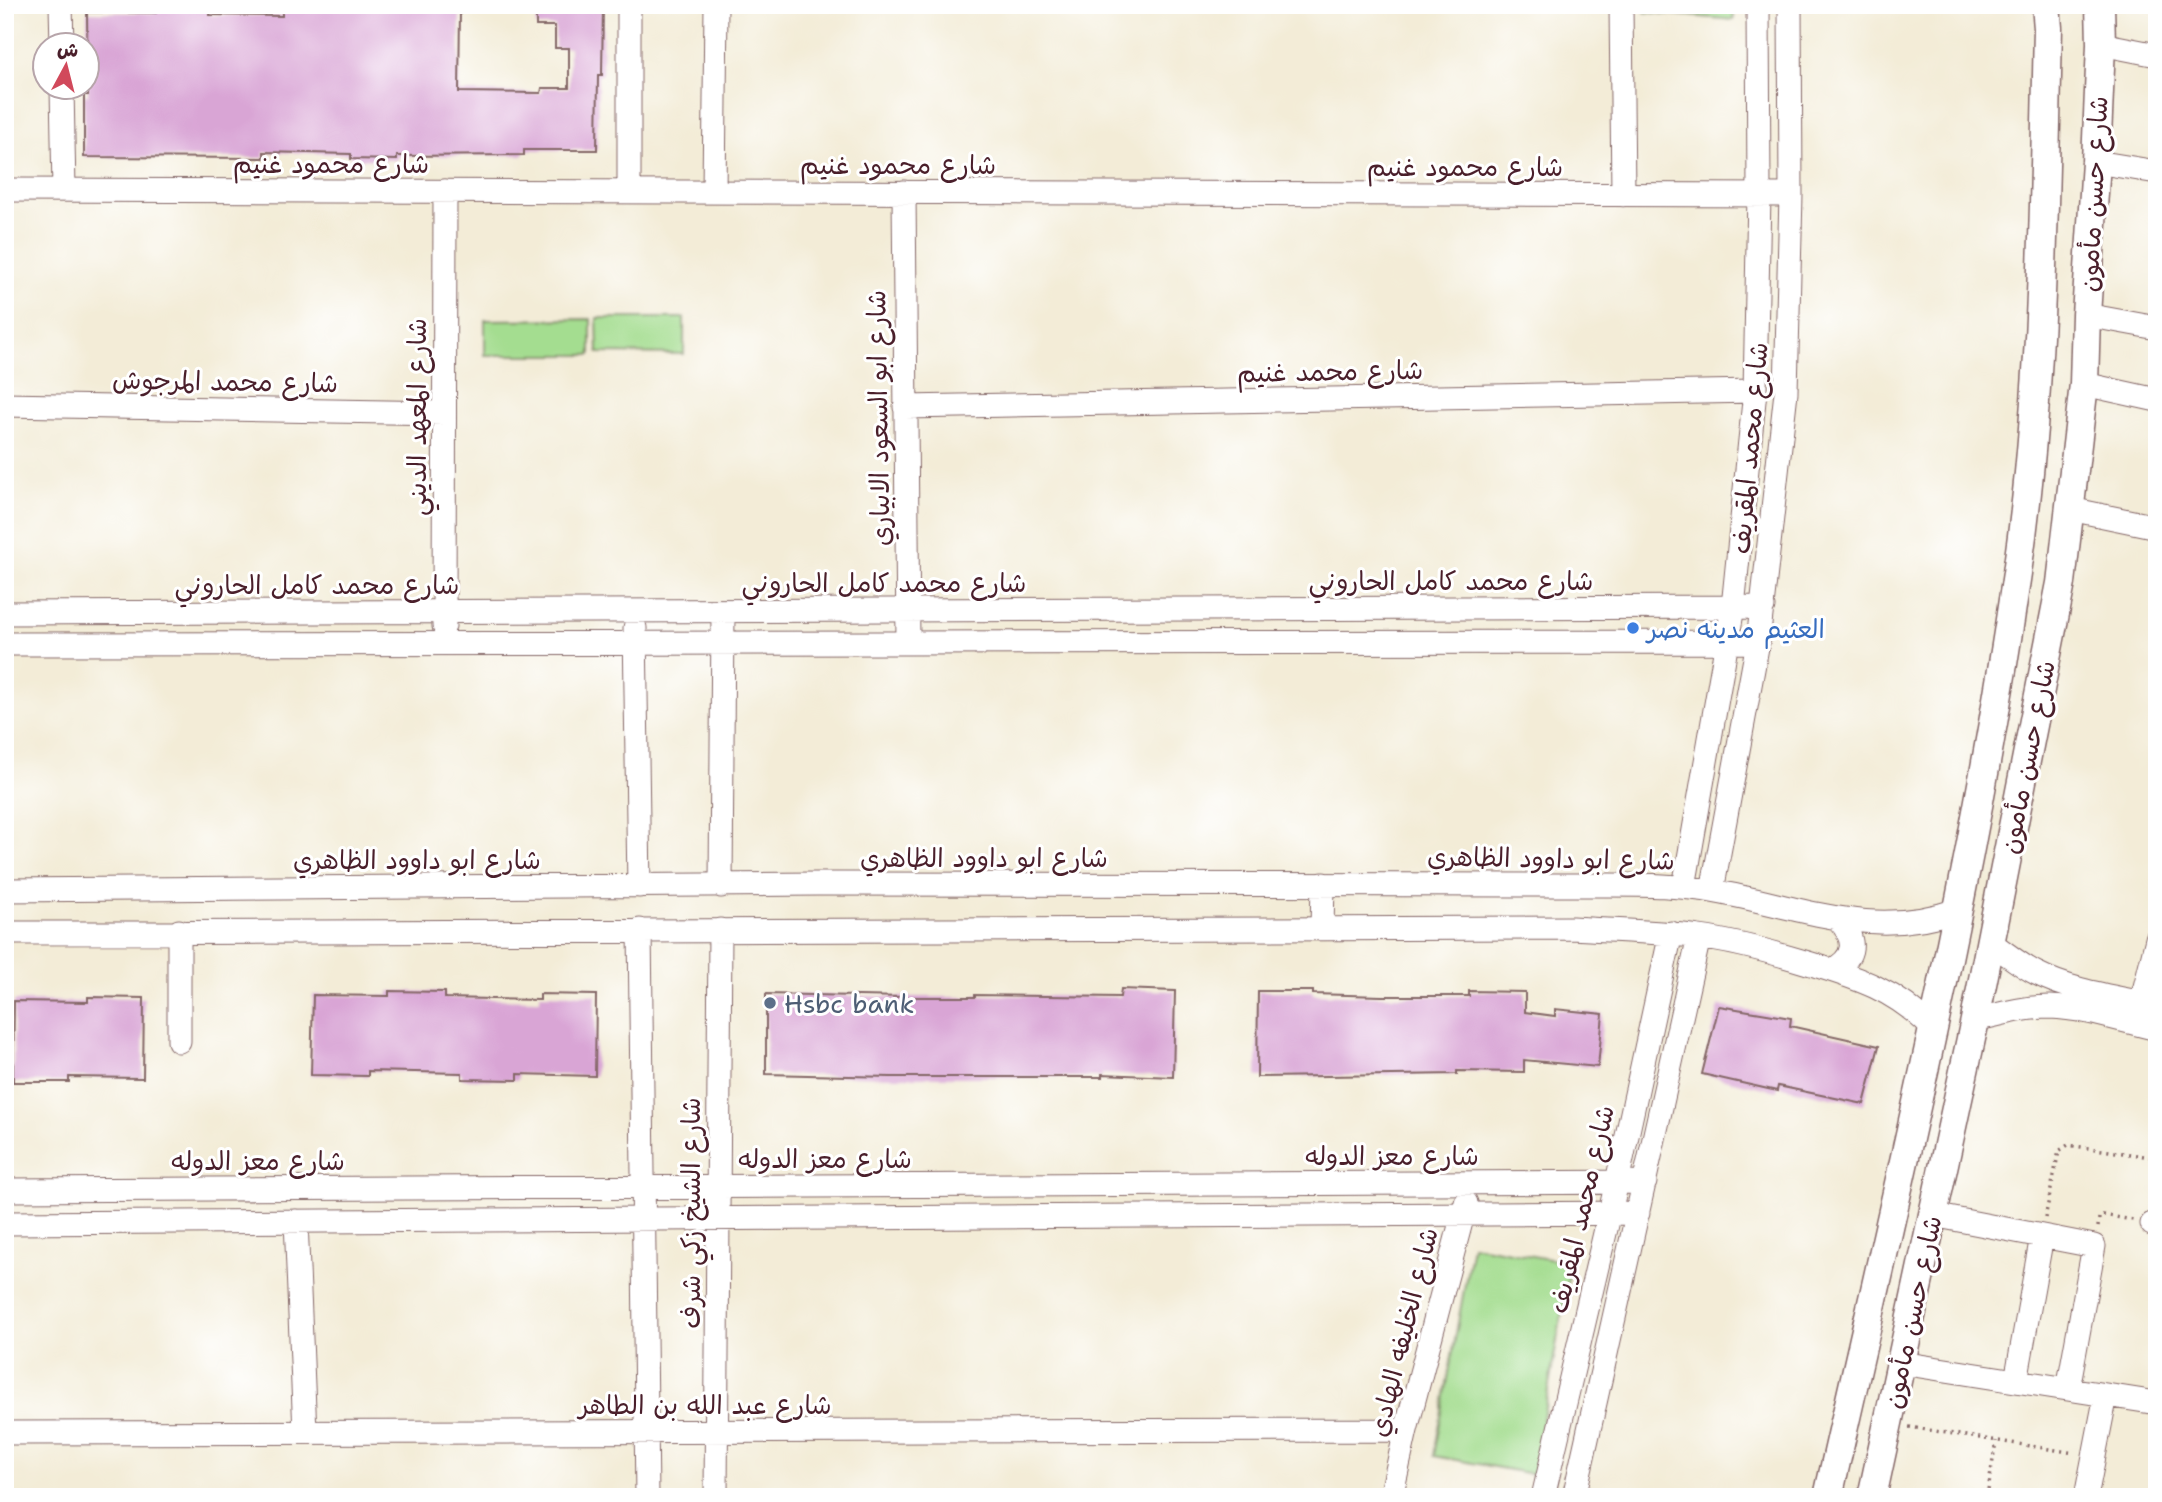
<svg xmlns="http://www.w3.org/2000/svg" width="2162" height="1502" font-family="'Shantell Sans','Playpen Sans Arabic',sans-serif">
	<style>
		.green { fill: #a4dd90; stroke: #777e5e; stroke-width: 2 }
		.building { fill: #d9a5d5 }
		.lines { fill: none; stroke-linecap: round; stroke-linejoin: round }
		.minor-casing { stroke: #856767; stroke-width: 25 }
		.major-casing { stroke: #856767; stroke-width: 31 }
		.path { stroke: #856767; stroke-width: 3.5; stroke-dasharray: 2 5; stroke-linecap: butt }
		.minor { stroke: #fff; stroke-width: 23 }
		.major { stroke: #fff; stroke-width: 28 }
		.shop-dot { fill: #3f7fe0; stroke: #fff; stroke-width: 2.5 }
		.service-dot { fill: #5c6f8a; stroke: #fff; stroke-width: 2.5 }
		.labels { text-anchor: middle; dominant-baseline: central; stroke-width: 6; stroke-linejoin: round; paint-order: stroke }
		.street-label { font-size: 26px; fill: #4a1f2b; stroke: #fff }
		.shop-label { font-size: 26px; fill: #366cbe; stroke: #fff; text-anchor: start }
		.service-label { font-size: 26px; fill: #4e5e75; stroke: #fff; text-anchor: start }
	</style>
	<rect width="100%" height="100%" fill="#fff"/>
	<filter id="ink" filterUnits="userSpaceOnUse"><feTurbulence type="fractalNoise" baseFrequency=".0143" numOctaves="2"/><feDisplacementMap in="SourceGraphic" scale="14" xChannelSelector="R" yChannelSelector="G"/><feConvolveMatrix kernelMatrix="1 2 1 2 8 2 1 2 1" color-interpolation-filters="sRGB"/></filter>
	<filter id="wash" filterUnits="userSpaceOnUse"><feTurbulence type="fractalNoise" baseFrequency=".00686" numOctaves="4" result="noise"/><feDisplacementMap in="SourceGraphic" scale="28" xChannelSelector="R" yChannelSelector="G"/><feGaussianBlur stdDeviation="1.57" result="paint"/><feColorMatrix in="noise" values="0 0 0 0 0 0 0 0 0 0 0 0 0 0 0 0 0 1.4 0 .05"/><feComposite in="paint" operator="in"/></filter>
	<g filter="url(#wash)">
		<rect width="100%" height="100%" fill="#f3ecd7"/>
		<path class="green" d="M1645 5H1733L1734 20 1645 12Z
			M597 318H684V354L598 353Z
			M591 319V355H485V320Z
			M1472 1245 1571 1263 1533 1474 1434 1456Z"/>
		<g id="blocks">
			<path class="building" d="M156 5H211L210 15 282 16V5H336V8L460 9 459 92 541 93 542 88H569V48H555V26H536V5H603L602 75H598L597 150H524V155L397 156V160L351 159V154L264 152V158L84 157V95H88L87 12 156 13Z
				M1121 989 1175 991 1173 1077 1102 1074V1077H891L766 1074V994L905 997H975V995L1120 997Z
				M389 991 445 992V998L540 1000V994L596 995 595 1076 518 1074V1080L462 1079V1073L368 1071V1076L311 1075 313 995 389 996Z
				M1258 991H1313V994L1382 996H1469V991L1525 992V1012L1555 1016V1009L1603 1014 1598 1067 1524 1060V1072L1457 1071V1074L1257 1077Z
				M88 997 144 998 143 1078 69 1077V1082H13L14 1001 88 1002Z
				M1719 1006 1791 1018 1790 1026 1879 1046 1864 1104 1778 1086 1777 1091 1702 1074Z"/>
		</g>
	</g>
	<g filter="url(#ink)">
		<use href="#blocks" fill-opacity="0" stroke="#856767" stroke-width="2"/>
		<g class="lines">
			<defs>
				<path id="minor" d="M61 5 62 46
					M1621 5 1623 195
					M2101 44 2157 55
					M62 88 64 190
					M2096 162 2157 172
					M5 190 1791 195
					M629 192V5
					M714 192 716 5
					M904 192 908 643
					M2086 315 2157 328
					M2084 384 2157 400
					M5 405 444 413
					M905 407 1755 391
					M2070 509 2157 527
					M5 613 1763 607
					M444 626 445 191
					M635 628 639 886
					M5 644 1758 642
					M721 886 723 611
					M1684 887 1733 607 1755 391 1759 195 1758 5
					M5 890C540 884 1074 882 1609 885 1645 885 1681 885 1717 892 1802 907 1871 940 1957 910
					M1712 891 1758 642 1786 392 1791 195 1790 5
					M1322 928 1323 884
					M640 930 647 1497
					M5 933 1572 928C1614 931 1657 931 1699 937 1736 942 1772 952 1808 963 1858 978 1896 990 1933 1029
					M1991 943C2006 953 2020 965 2036 973 2073 992 2117 997 2157 1006
					M1832 970C1857 957 1856 939 1839 920
					M2141 1003 2157 939
					M1975 1020C2000 1014 2024 1007 2050 1007 2085 1008 2122 1021 2157 1029
					M179 1041V931
					M5 1190 1645 1182
					M1933 1215 2094 1246 2068 1389
					M296 1221 305 1432
					M5 1223 1638 1213
					M2152 1224 2157 1225
					M1901 1363 2157 1403
					M2016 1381 2042 1236
					M5 1433 1406 1430
					M716 1497 720 930
					M1391 1497 1406 1430 1466 1203
					M1543 1497 1617 1182 1671 933
					M1574 1497 1699 937
					M2086 1497 2106 1395"/>
				<path id="major" d="M1828 1497C1897 1190 1972 884 2017 573 2043 393 2044 210 2048 28L2046 5
					M1872 1497 1975 1020 2061 583 2084 384 2086 315 2096 162 2101 44 2100 5"/>
			</defs>
			<use href="#minor" class="minor-casing"/>
			<use href="#major" class="major-casing"/>
			<path class="path" d="M2045 1218 2059 1151 2068 1145 2157 1158
				M2098 1227 2099 1218 2103 1215 2133 1220
				M1909 1427 2075 1453
				M1987 1497 1996 1441"/>
			<use href="#minor" class="minor"/>
			<use href="#major" class="major"/>
		</g>
	</g>
	<circle class="shop-dot" cx="1633" cy="628" r="7"/>
	<circle class="service-dot" cx="770" cy="1003" r="7"/>
	<g class="labels">
		<g class="street-label">
			<text x="331" y="163">شارع محمود غنيم</text>
			<text x="898" y="164">شارع محمود غنيم</text>
			<text x="1465" y="166">شارع محمود غنيم</text>
			<text transform="translate(2093 194) rotate(-87)">شارع حسن مأمون</text>
			<text transform="translate(1330 371) rotate(-1)">شارع محمد غنيم</text>
			<text transform="translate(225 381) rotate(1)">شارع محمد المرجوش</text>
			<text transform="translate(416 417) rotate(-90)">شارع المعهد الديني</text>
			<text transform="translate(878 418) rotate(-91)">شارع ابو السعود الابياري</text>
			<text transform="translate(1749 448) rotate(-85)">شارع محمد المقريف</text>
			<text x="1451" y="580">شارع محمد كامل الحاروني</text>
			<text x="884" y="582">شارع محمد كامل الحاروني</text>
			<text x="317" y="584">شارع محمد كامل الحاروني</text>
			<text transform="translate(2027 757) rotate(-79)">شارع حسن مأمون</text>
			<text x="984" y="857">شارع ابو داوود الظاهري</text>
			<text transform="translate(1551 858) rotate(1)">شارع ابو داوود الظاهري</text>
			<text x="417" y="859">شارع ابو داوود الظاهري</text>
			<text x="1392" y="1155">شارع معز الدوله</text>
			<text x="825" y="1158">شارع معز الدوله</text>
			<text x="258" y="1160">شارع معز الدوله</text>
			<text transform="translate(1581 1209) rotate(-77)">شارع محمد المقريف</text>
			<text transform="translate(690 1213) rotate(-90)">شارع الشيخ زكي شرف</text>
			<text transform="translate(1912 1312) rotate(-78)">شارع حسن مأمون</text>
			<text transform="translate(1403 1332) rotate(-76)">شارع الخليفه الهادي</text>
			<text x="705" y="1404">شارع عبد الله بن الطاهر</text>
		</g>
		<g class="shop-label">
			<text x="1647" y="628">العثيم مدينه نصر</text>
		</g>
		<g class="service-label">
			<text x="784" y="1003">Hsbc bank</text>
		</g>
	</g>
	<rect width="2162" height="1502" fill="none" stroke="#fff" stroke-width="28"/>
	<g transform="translate(66 66) rotate(7)"><circle r="33" fill="#ffffff" stroke="#b7a5aa" stroke-width="2"/>
	<path d="M0-5L12 26L0 18L-12 26Z" fill="#d1495b"/>
	<text y="-10" font-size="19" font-weight="bold" text-anchor="middle" fill="#4a1f2b">ش</text>
	</g>
</svg>
